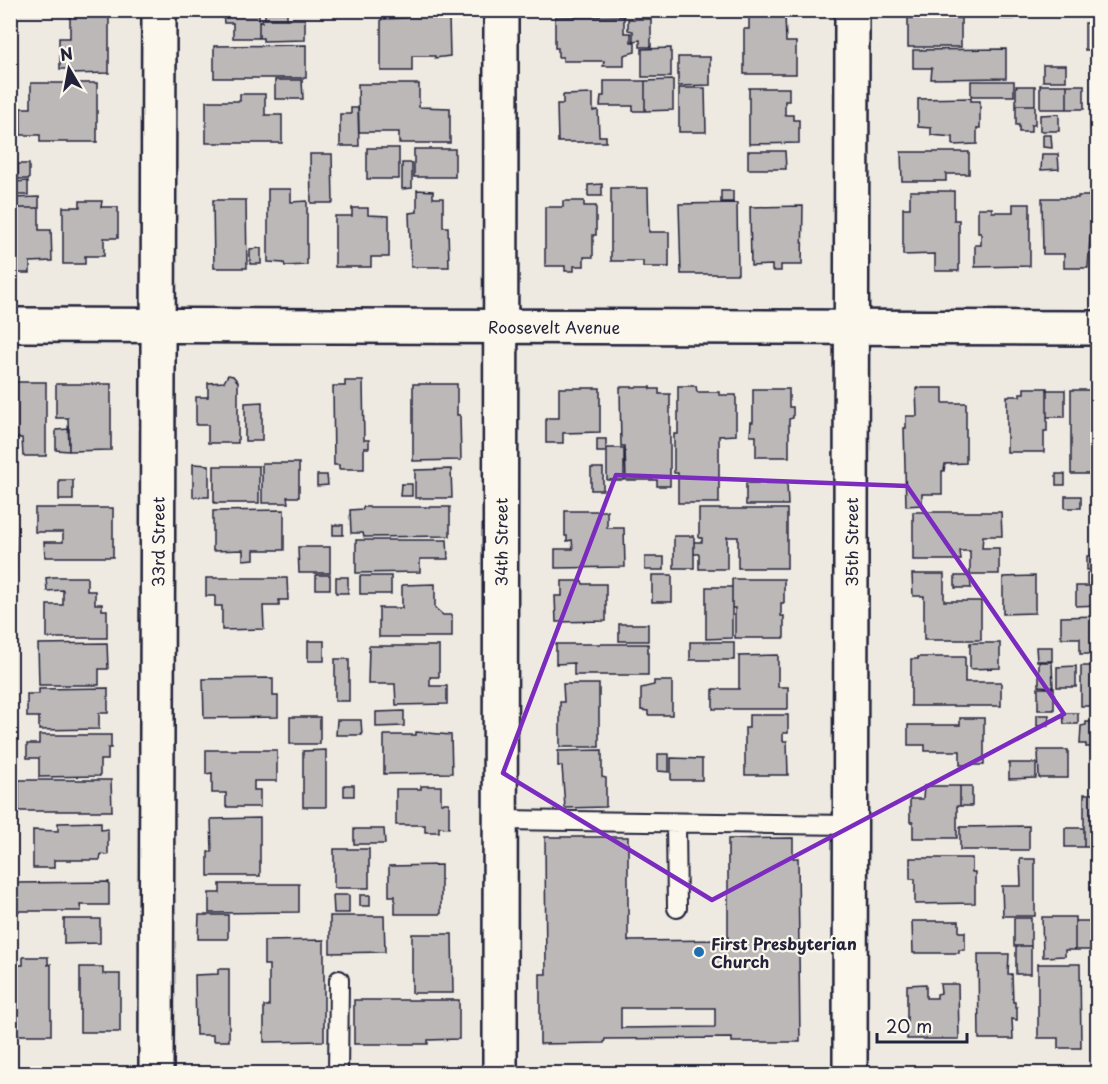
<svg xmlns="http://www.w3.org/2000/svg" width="1108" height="1084" font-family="'Playpen Sans',sans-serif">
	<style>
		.building { fill: #bcb8b8; stroke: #22223b; stroke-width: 1.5; fill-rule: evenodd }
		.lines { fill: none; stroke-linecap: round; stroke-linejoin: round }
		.lane-casing { stroke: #22223b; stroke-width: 22 }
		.street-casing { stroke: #22223b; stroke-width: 38 }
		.lane { stroke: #fbf7ec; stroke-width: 18 }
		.street { stroke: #fbf7ec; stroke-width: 33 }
		.marked { fill: none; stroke: #7b2cbf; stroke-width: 4.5; stroke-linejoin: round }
		.poi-dot { fill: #1f6fb2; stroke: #fbf7ec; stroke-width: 2 }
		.labels { text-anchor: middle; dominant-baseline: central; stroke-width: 4.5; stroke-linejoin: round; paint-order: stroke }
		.street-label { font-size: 16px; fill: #22223b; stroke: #fbf7ec }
		.poi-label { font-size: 16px; font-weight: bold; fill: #22223b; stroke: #fbf7ec; text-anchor: start }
	</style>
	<rect width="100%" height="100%" fill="#eeeae2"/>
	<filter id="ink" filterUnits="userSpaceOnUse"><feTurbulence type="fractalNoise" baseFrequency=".0167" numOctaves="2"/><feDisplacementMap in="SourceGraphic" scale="12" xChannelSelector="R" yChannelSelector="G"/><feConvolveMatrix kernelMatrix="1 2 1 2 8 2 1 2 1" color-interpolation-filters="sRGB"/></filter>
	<g filter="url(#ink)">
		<path class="building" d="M219 10H259V38H233V23H224L223 13H219Z
			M265 10H287V19H265Z
			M1002 10H1014V19H1002Z
			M109 13V73L70 74V69H60V55H70V48H59V38H70V14Z
			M749 14H785L786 42H796V74H744V29H749Z
			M406 16H449L450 56 435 58V56H412V71H381V19L406 18Z
			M624 16V33H631V42H635V52L624 55V66H603L604 61H563V57H558V48H555V17Z
			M908 18H961V47H908Z
			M262 19H305V40L263 41V38H259V21L262 22Z
			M628 19H651V47H640V40L633 41V31L628 30Z
			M1085 23H1098V50H1085Z
			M306 45V78H214V46Z
			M671 48V77H642V49Z
			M1006 49V78L931 79 932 68H913V50Z
			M678 57H710V85L678 86Z
			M1043 65H1066V81H1043Z
			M275 80H302L303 99H275Z
			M673 80V110L645 111V81Z
			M604 81H645V111H633V106H600L601 96H604Z
			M971 81H1014V96H971Z
			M31 83H97V142H40V135H21V108H31Z
			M358 84H419V107L450 108V143H399V132H359Z
			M1040 85H1067V109H1040Z
			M1067 85H1084V109H1067Z
			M1016 86H1035V105H1016Z
			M679 88H705L706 132H679Z
			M749 88H789V101H785V115H793V120H799V143L749 144Z
			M240 94H265V115H282V143H206V101H240Z
			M593 94V111L598 110 599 136H606V142H558L557 104H563V95Z
			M971 98V101H980V128H977V144L953 145V137L931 135V128L918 127V99Z
			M1016 105H1035V125H1031V132H1019V125H1016Z
			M351 108H358L359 146H340V114H351Z
			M1059 114V131H1040V115Z
			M1043 135H1051L1052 148 1043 147Z
			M367 148H399V179H367Z
			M414 149H455V177H414Z
			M748 151H785L786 169H748Z
			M901 152H969V174H946V181H902Z
			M310 154H332L333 203H311Z
			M1042 154H1058L1059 169 1041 170Z
			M402 163H412V188L402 189Z
			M18 164H29V179H18Z
			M28 181V195H15V182Z
			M602 184V196H588V185Z
			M611 188H648L649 232H669V267H643V261H611Z
			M268 189H291V202L307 201V265L285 266 284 263 268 262Z
			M417 190 433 191V198H443V227H448L449 267H411L409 213 417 212Z
			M721 191H733V202H721Z
			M910 191H954V220H959V271H935V254L903 255V208H910Z
			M1089 194H1095V198H1098V237L1090 238 1088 268H1064V254H1043L1042 198H1078V196H1089Z
			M39 197V208H13V198Z
			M213 200H246L247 268H214Z
			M80 201H102L101 207H118V238H104V256H85V264H63V207H80Z
			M563 201H584V206H596V235H593V257H584V266H574V271H565V266H545V207H563Z
			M737 203 738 274H681L679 204Z
			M1013 204H1030V266L975 267V245H981V233H978V208H992V212H1013Z
			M803 206 802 265H781V271H772V265L751 266 750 207Z
			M10 208H39V230H51L52 261 30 262V273H10Z
			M352 208H368V215L389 216V257H371V267H335V216H352Z
			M261 248V264H250V249Z
			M228 375 233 376 238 382V443H208V425H196V397H208V383L224 382Z
			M345 381H363L364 440H369V448H364V469H339V465H334L333 386H345Z
			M10 382H46V456H23L22 438H10Z
			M56 384H111V450L69 451 68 418H56Z
			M413 384H457V415H460L461 460 413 461Z
			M678 386H696L697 392H719V395H736V435L719 436V503H678V473H674V434H678Z
			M620 387H650V389H659V394H670V486H657V480H626L625 446H621Z
			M559 388H600V432L563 433V443H546V418H559Z
			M916 388H943V403H966V463L945 464 944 471H942V494H922V505L906 506 904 428H906V416H917Z
			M1024 388H1047V431H1044V452H1007V396H1020V393H1024Z
			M753 389H789V407H793V418L789 419V457H756V436H750L751 422H753Z
			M1047 390H1065V417H1047Z
			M1071 390H1098V474H1071Z
			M262 402V441H245V403Z
			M69 429V451L56 450V430Z
			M597 439H606V452H597Z
			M607 448H624V480H607Z
			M262 463H299V497H287L288 503H262Z
			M193 464 209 465V497H193Z
			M214 466H259V503H214Z
			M591 468H603V490H591Z
			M451 469 452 498H415V470Z
			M1056 474H1065V485H1056Z
			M317 475H327L328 485 317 486Z
			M59 480H73V500H59Z
			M746 483H787L788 505H746Z
			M401 484H412V496H400Z
			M1065 496H1081V508H1065Z
			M363 507H450V536L364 537 363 533H351L350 510 363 509Z
			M35 508H113V557H45L44 542H63V532H35Z
			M699 509H787V568H738V537H727V569H699V554H694V542H702V538H699Z
			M284 510V550H254V559L243 560V550L213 551V511Z
			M565 511H607V528H624L625 567 555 568V549H573L572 540 567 541V536H565Z
			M913 512H1001L1002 536H983L982 548H999V574H970V551H960L961 560H913Z
			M333 525H343V535H333Z
			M10 535H15L16 570H10Z
			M674 536H694V568H674Z
			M356 540H447L448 559H420V572L356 573Z
			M298 547H330V573H299Z
			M1087 556H1098V570H1087Z
			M645 557H664V570H645Z
			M1087 573H1098V584H1087Z
			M912 574H944V601H981V640H924V596H913Z
			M316 575H330V589H316Z
			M652 575H672V602H652Z
			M360 576H391V594H360Z
			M955 576H970L971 588H955Z
			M1035 576V613L1003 614V577Z
			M53 577H87V591H95V604H102V610H107V638H47V605H63V590L47 591 46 578Z
			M336 577H348V593H336Z
			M206 578H287L288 600H279V606H263L264 629 222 630V606H215V596H206Z
			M732 579H784V603H781V616H784V638H735V608H732Z
			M562 581H582L583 584H606V621L556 622 555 596H562Z
			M435 584V608L443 615H452V637H379V608H402V585Z
			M1076 586H1098V605L1076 606Z
			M706 587H732V638L706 639Z
			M1098 616V654H1080V638H1061V617Z
			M619 624H648V641H619Z
			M308 641H324V661H308Z
			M690 642H734V660H690Z
			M107 643 108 669H99V685H39L38 644Z
			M970 643H1000V668L970 669Z
			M556 644H648V675H574V663L556 664Z
			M369 646H439V677H430V686H447V704L396 705 395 684H368Z
			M1036 647H1052V661H1037Z
			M778 655V687H788V709H713V689H739V656Z
			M918 657H965V682H1001V706H911V659H918Z
			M335 659H349V701H335Z
			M1039 662H1052L1053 687 1039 686Z
			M1076 666V687H1057V667Z
			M1081 666H1098V706H1081Z
			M273 678V696H278V717L204 718 203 679Z
			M654 681H672V715H648V711L641 710V688L654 685Z
			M563 684H599V747H560V702H564Z
			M108 688V713H99V729L39 730V717H27V694H39V689Z
			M1038 688H1054V710H1038Z
			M404 711V726L376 727V712Z
			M1063 713H1078V724H1064Z
			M749 715H788V733H783V741H787L788 775H745V728H749Z
			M1037 715H1049L1048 726H1037Z
			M290 717H320V744H290Z
			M960 718H984V765H960V751H925V745H908V725H960Z
			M337 720H361L362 735H336Z
			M1086 722H1098V753H1091V747H1086V744H1080L1081 726 1086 725Z
			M416 732 451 735 452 773 384 774V735H416Z
			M39 735H111V748H108V760H100V776L39 777V758H27V744H39Z
			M206 750H277V781H254V790H260V807H226V793H212V773L206 774Z
			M326 750V807H303V751Z
			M602 750V777L606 778V807L565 808 562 766H558V751Z
			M1038 750H1068V778H1039Z
			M658 754H669V772L658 771Z
			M671 758 702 759V780H671Z
			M1009 763H1036V778L1009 779Z
			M19 780H111L112 811H19Z
			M344 785H354V796H344Z
			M421 786H441V803H449V828L439 827V832H425V825H396V789H421Z
			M924 786H960V806H957V838H913V822H910V799H923Z
			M960 786H972V806H960Z
			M1084 794H1098V847H1084Z
			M260 818V876H208V852H212L211 819Z
			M101 822V830L108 829V855L101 854 100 860H54V868H33V830L58 831V823Z
			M1029 826V850H960V827Z
			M1065 828H1084V847H1065Z
			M354 829H384L385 844H354Z
			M545 837H628V941L728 940V839L793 838V858H798L800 1042H732V1038L605 1039 604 1043 540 1044V974H546ZM621 1008H715V1027L621 1028Z
			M334 849H369V888H334Z
			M910 858H972V872H975V903L915 904V879H910Z
			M1020 859H1035V916H1003L1002 886H1021Z
			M441 865V914H395V896H389V866Z
			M109 882V905H80L81 911H14L13 883Z
			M220 884H299V912L209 913V893H220Z
			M333 895H349V913H334Z
			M360 895H370V906H360Z
			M199 915H228V939H198Z
			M330 916H384L385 952 330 953Z
			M1042 917H1075V950H1065V956L1043 957Z
			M1014 918H1031V946H1014Z
			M64 919H100V943L64 944Z
			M912 921H959V932H965V950H959V953H913Z
			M1075 921H1098V950H1075Z
			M412 934H452L453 993H412Z
			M324 940V1041L264 1042V1006H269V965H264V941Z
			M1016 946H1031V974H1016Z
			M978 954H1009L1008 974H1012L1013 1002H1015V1007H1017V1020L1012 1019 1013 1039H979Z
			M23 957H48V965L51 964V1035H10V965H23Z
			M1038 964H1080L1081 1048H1058V1038H1038Z
			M80 967H103V974H120V1032H80Z
			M218 969H229V1041H213V1035H196L195 975 218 974Z
			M926 984V998H937V994L941 993 940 984H958L959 1039H907V985Z
			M354 1000H459V1039L428 1040V1044H354Z"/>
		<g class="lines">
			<defs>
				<path id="lane" d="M501 820 851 825
					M676 823 677 908
					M338 1074 339 980"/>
				<g id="street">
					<path id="s1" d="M10 325 1098 328"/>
					<path id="s2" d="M156 1074 159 10"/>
					<path id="s3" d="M500 1074 501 10"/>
					<path id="s4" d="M850 1074 852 10"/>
				</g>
			</defs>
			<use href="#lane" class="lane-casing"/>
			<use href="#street" class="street-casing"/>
			<use href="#lane" class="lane"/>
			<use href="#street" class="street"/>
		</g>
	</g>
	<path class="marked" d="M616 475 907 486 1064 714 712 900 503 773Z"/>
	<circle class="poi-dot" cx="699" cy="952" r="6"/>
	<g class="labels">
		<g class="street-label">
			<text stroke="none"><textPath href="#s1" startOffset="544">Roosevelt Avenue</textPath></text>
			<text stroke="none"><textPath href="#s2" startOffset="532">33rd Street</textPath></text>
			<text stroke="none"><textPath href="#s3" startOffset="532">34th Street</textPath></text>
			<text stroke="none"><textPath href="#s4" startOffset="532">35th Street</textPath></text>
		</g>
		<g class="poi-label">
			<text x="711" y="943">First Presbyterian<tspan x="711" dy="18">Church</tspan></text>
		</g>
	</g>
	<rect width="1108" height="1084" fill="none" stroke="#fbf7ec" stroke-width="36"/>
	<rect x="18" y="18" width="1072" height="1048" fill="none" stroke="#22223b" stroke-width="2" filter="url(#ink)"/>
	<g transform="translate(69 69) rotate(350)" stroke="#fbf7ec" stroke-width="4.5" paint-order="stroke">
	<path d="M0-4.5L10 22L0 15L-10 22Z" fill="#22223b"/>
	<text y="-9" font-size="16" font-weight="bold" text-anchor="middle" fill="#22223b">N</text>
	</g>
	<path d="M877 1033v9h90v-9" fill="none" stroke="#22223b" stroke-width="3"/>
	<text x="886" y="1033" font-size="18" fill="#22223b" stroke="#fbf7ec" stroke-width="4.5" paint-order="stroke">20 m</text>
</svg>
